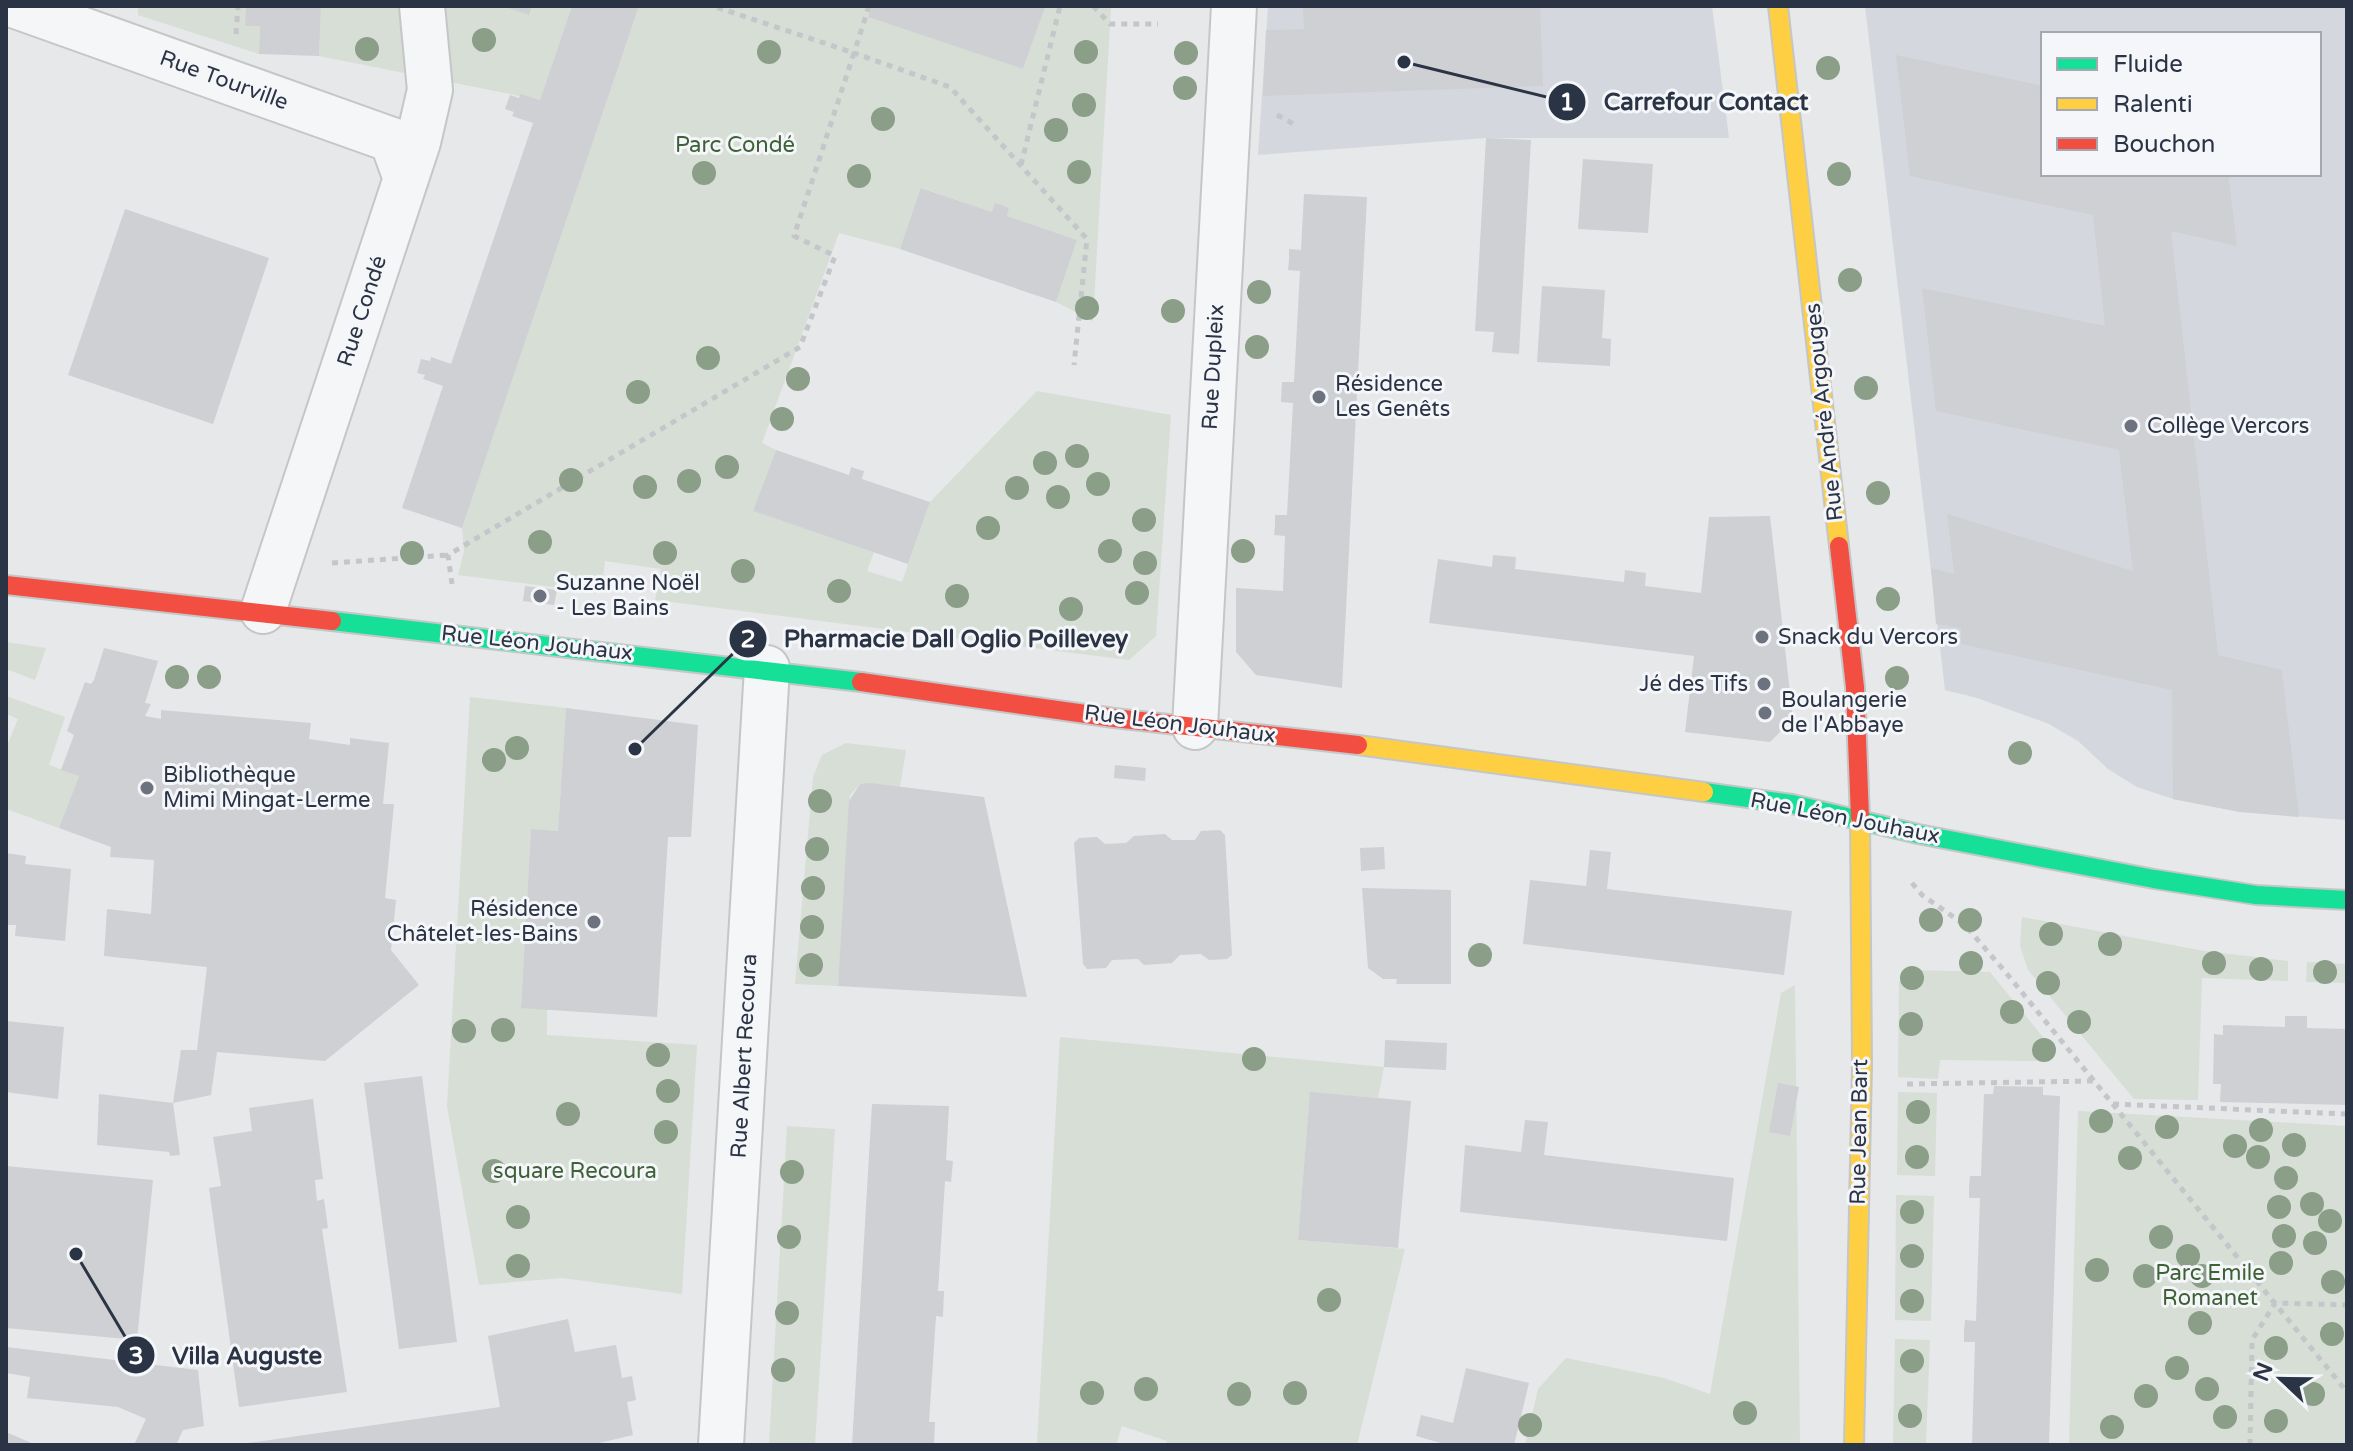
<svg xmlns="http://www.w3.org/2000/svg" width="2353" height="1451" font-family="'Varela Round',sans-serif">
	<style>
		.built { fill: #d4d7dd; fill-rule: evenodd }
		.green { fill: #d6ded6 }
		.building { fill: #ced0d3 }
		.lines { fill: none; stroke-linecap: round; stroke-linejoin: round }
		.street-casing { stroke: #c4c6c8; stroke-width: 48 }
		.fast-casing { stroke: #c4c6c8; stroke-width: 22 }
		.slow-casing { stroke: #c4c6c8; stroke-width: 22 }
		.jam-casing { stroke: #c4c6c8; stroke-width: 22 }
		.path { stroke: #c5c6ca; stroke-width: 5; stroke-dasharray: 6 6; stroke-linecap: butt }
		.street { stroke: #f5f6f7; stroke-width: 44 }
		.fast { stroke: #16e098; stroke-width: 18 }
		.slow { stroke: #ffcf43; stroke-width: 18 }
		.jam { stroke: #f24e42; stroke-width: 18 }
		.tree { fill: #8a9e88 }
		.poi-dot { fill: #6c737f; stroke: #f4f6f9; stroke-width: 3 }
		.labels { text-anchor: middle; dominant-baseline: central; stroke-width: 6; stroke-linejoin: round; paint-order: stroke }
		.street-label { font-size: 22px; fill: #2b3445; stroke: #f4f6f9 }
		.park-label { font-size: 22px; fill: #3f6138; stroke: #f4f6f9 }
		.poi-label { font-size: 22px; fill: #2b3445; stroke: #f4f6f9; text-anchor: start }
		.leader { fill: none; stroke: #2b3445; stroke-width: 3 }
		.callout-dot { fill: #2b3445; stroke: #f4f6f9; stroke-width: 3 }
		.mark-label { font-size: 24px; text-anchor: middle; font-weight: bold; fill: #fff }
		.callout-label { font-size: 24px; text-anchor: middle; font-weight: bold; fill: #2b3445; stroke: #f4f6f9; stroke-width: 6; stroke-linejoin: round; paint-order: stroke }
	</style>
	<rect width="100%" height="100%" fill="#e6e8ea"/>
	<path class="built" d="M1268 6H1712L1729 138H1486L1258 155Z
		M1865 6H2347V820L2240 812 2173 799 2137 787 2108 769 2078 741 2049 724 1977 698 1945 690ZM2043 34H2319V174H2043Z"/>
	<path class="green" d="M138 6H246L245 26H260L259 54 138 15Z
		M321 6H572L540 100 319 56Z
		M639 6H872L869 17 1023 69 1045 6H1111L1093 321 1056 302 1077 240 1007 216 1009 208 996 203 992 212 922 188 900 249 839 233 762 443 776 450 753 511 874 552 867 571 902 582 930 502 1037 391 1171 415 1156 636 1129 660 655 600 661 569 605 561 601 593 458 575 464 551 462 528Z
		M6 642 46 648 35 680 6 669Z
		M6 696 65 717 49 765 79 776 59 828 6 809V748L18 719 6 714Z
		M470 697 566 708 558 831 531 829 521 1007 547 1009V1035L697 1045 682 1294 562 1278 479 1285 447 1106Z
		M846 743 906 750 900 787 860 784 850 795 838 986 795 984 813 777 822 755Z
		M2022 917 2204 951 2288 961V981L2202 978 2198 1100 2134 1099 2028 970 2020 946Z
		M2307 962 2347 964V983L2306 982Z
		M1911 970 1990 972 2055 1052 2043 1061 1940 1060 1938 1079 1898 1077 1899 982Z
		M1795 985 1800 1445H1525L1538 1389 1566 1358 1664 1378 1710 1394 1781 993Z
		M1060 1037 1384 1067 1378 1098 1310 1093 1298 1240 1405 1249 1357 1445H1166L1167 1441 1122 1426 1116 1445H1037Z
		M1898 1092 1937 1093 1935 1176 1897 1175Z
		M2078 1111 2347 1126V1445H2069Z
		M787 1126 835 1129 815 1445H769Z
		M1896 1195 1934 1196 1931 1321 1895 1320Z
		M1895 1339 1930 1340 1926 1445 1893 1444Z"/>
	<path class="building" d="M246 6H321L319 56 259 54 260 26H245Z
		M503 6H532L529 15Z
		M572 6H639L462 528 402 508 443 386 423 379 425 375 417 373 421 359 430 361 431 357 451 364 533 123 512 116 514 112 505 109 510 95 519 98 520 94 540 100Z
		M872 6H1041L1045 7 1023 69 868 17Z
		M1303 6H1540L1543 86 1263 96 1266 30 1304 29Z
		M1896 55 2043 86V174H2228L2237 246 2171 231 2218 655 2282 670 2299 817 2240 812 2173 799 2172 690 1961 644V628L1936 624 1931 568 1954 574 1947 514 2133 571 2119 450 1936 411 1922 288 2105 326 2093 215 1910 176Z
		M1486 138 1531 140 1519 354 1492 352 1494 332 1475 331Z
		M1583 159 1653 164 1648 233 1578 229Z
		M921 188 992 212 995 203 1002 205 1009 208 1007 216 1077 240 1056 302 900 249Z
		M1304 194 1367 197 1342 688 1256 675 1236 652V588L1283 591 1285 536 1274 535 1275 525V515H1287L1293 403 1281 402 1282 382H1294L1300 271 1288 270 1289 260V249L1301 250Z
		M125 209 269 258 213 424 68 375Z
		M1542 286 1605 290 1602 338 1611 339 1610 366 1537 362Z
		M776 450 849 475 851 467 857 469 864 471 862 479 930 502 908 564 753 511Z
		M1770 516 1793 719 1770 742 1685 732 1694 656 1429 623 1438 559 1492 567 1493 555 1516 557 1515 569 1624 582 1625 570 1646 573 1645 586 1701 593 1709 517Z
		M525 586 557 590 554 605 523 601Z
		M104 648 158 661 145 703 151 704 145 716 161 719V710L311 723 309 739 350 745V738L389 743 383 804H394L385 898 396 900 391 950 419 985 325 1061 217 1052 211 1095 173 1103 181 1050H197L207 967 104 956 107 909 151 914 154 860 110 857 111 847 59 828 79 776 61 770 74 735 67 731 85 682 91 684 94 680Z
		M566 708 698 725 691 837H668L657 1017 521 1008 531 829 558 831Z
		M1115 765 1146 768 1145 781 1114 778Z
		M870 783 984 797 1027 997 838 986 849 801 860 784Z
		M1220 830 1225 835 1232 955 1227 959 1209 960 1201 954 1180 955 1172 963 1144 965 1138 959 1112 960 1106 968 1087 969 1083 964 1074 843 1079 838 1097 837 1105 844 1126 843 1134 836 1165 834 1172 840H1195L1201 831Z
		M1384 847 1385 869 1361 871 1360 848Z
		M1590 850 1611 852 1607 889 1792 911 1784 975 1523 944 1530 880 1586 886Z
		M6 853 26 856 25 864 71 869 65 941 15 936 16 925H6Z
		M1362 888 1451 890V984H1396L1397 979H1383L1368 968Z
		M2285 1016H2307V1028L2347 1029V1105L2220 1102 2221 1084H2213L2214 1034 2223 1035V1025L2285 1027Z
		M6 1021 64 1027 58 1099 6 1092Z
		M1385 1040 1447 1043 1446 1070 1384 1067Z
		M422 1076 457 1342 399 1349 364 1083Z
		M1778 1083 1799 1087 1790 1136 1769 1132Z
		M1994 1086 2043 1087V1095L2060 1096 2049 1445H1972L1975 1342H1964V1331L1965 1320 1976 1321 1980 1198H1969V1187L1970 1176H1981L1984 1094H1993Z
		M1310 1092 1411 1101 1398 1248 1298 1240Z
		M99 1094 173 1103 180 1155 170 1156 169 1152 97 1145Z
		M313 1099 323 1179 315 1180 317 1201 324 1199 328 1228 322 1229 347 1392 239 1407 209 1188 221 1186 213 1137 252 1131 249 1108Z
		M872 1104 949 1106 946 1160 953 1161 951 1182 945 1181 938 1291H944L943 1317 936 1316 929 1422H935L934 1445H852Z
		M1525 1120 1548 1122 1544 1155 1734 1178 1727 1241 1460 1212 1465 1145 1521 1152Z
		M6 1166 153 1180 137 1340 6 1328Z
		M568 1319 575 1352 616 1345 622 1378 632 1376 636 1400 627 1402 633 1435 591 1445H234L500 1407 488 1336Z
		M6 1347 198 1370 204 1426 183 1430 176 1445H134L146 1419 118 1407 27 1398 30 1377 6 1373Z
		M1466 1368 1529 1383 1514 1445H1448L1416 1436 1421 1415 1453 1423Z
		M6 1432 36 1445H6Z"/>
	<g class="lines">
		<defs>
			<path id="street" d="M16 6 392 140 406 179
				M263 611 418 142 430 90 422 6
				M1195 727 1234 6
				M721 1445 767 668"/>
			<path id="fast" d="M332 621 861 682
				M1704 792 1792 804 1918 834 2154 879 2256 895 2347 900"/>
			<path id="slow" d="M1778 6 1839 546
				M1358 745 1704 792
				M1854 1445 1862 1066 1860 818"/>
			<path id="jam" d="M1839 546 1855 687 1860 818
				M6 585 332 621
				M861 682 1114 718 1358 745"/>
		</defs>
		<use href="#street" class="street-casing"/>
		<use href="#fast" class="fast-casing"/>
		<use href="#slow" class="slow-casing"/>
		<use href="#jam" class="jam-casing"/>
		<path class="path" d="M869 6 854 53 950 87 1087 239 1074 365
			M1093 6 1110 24H1158
			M236 34 238 6
			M1277 115 1294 124
			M1021 165 1060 6
			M332 563 448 555
			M452 584 448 555 800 347 835 256 794 236 854 53 713 6
			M1912 883 1922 895 1965 925 2007 974 2347 1392
			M1907 1084 2093 1081
			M2113 1104 2347 1114
			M2250 1445 2252 1340 2275 1303 2347 1305"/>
		<use href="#street" class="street"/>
		<use href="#fast" class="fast"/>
		<use href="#slow" class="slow"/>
		<use href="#jam" class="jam"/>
	</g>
	<g class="tree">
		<circle cx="484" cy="40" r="12"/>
		<circle cx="367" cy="49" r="12"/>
		<circle cx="769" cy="52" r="12"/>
		<circle cx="1086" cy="52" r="12"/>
		<circle cx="1186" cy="53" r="12"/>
		<circle cx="1828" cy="68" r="12"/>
		<circle cx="1185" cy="88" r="12"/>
		<circle cx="1084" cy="105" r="12"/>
		<circle cx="883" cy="119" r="12"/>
		<circle cx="1056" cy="130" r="12"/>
		<circle cx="1079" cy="172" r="12"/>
		<circle cx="704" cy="173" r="12"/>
		<circle cx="1839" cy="174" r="12"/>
		<circle cx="859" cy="176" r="12"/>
		<circle cx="1850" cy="280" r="12"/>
		<circle cx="1259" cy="292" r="12"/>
		<circle cx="1087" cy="308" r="12"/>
		<circle cx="1173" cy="311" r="12"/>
		<circle cx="1257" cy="347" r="12"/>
		<circle cx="708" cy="358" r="12"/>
		<circle cx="798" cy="379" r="12"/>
		<circle cx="1866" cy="388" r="12"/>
		<circle cx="638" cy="392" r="12"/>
		<circle cx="782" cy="419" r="12"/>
		<circle cx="1077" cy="456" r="12"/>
		<circle cx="1045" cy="463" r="12"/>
		<circle cx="727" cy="467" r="12"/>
		<circle cx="571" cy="480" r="12"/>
		<circle cx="689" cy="481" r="12"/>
		<circle cx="1098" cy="484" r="12"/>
		<circle cx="645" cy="487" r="12"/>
		<circle cx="1017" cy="488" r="12"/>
		<circle cx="1878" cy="493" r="12"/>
		<circle cx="1058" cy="497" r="12"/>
		<circle cx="1144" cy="520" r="12"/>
		<circle cx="988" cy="528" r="12"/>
		<circle cx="540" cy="542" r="12"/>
		<circle cx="1110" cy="551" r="12"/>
		<circle cx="1243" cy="551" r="12"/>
		<circle cx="412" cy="553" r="12"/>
		<circle cx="665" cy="553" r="12"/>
		<circle cx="1145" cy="563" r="12"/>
		<circle cx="743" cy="571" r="12"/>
		<circle cx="839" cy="591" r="12"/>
		<circle cx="1137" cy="593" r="12"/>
		<circle cx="957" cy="596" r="12"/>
		<circle cx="1888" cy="599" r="12"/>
		<circle cx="1071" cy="609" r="12"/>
		<circle cx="177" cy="677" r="12"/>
		<circle cx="209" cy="677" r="12"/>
		<circle cx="1897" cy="678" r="12"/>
		<circle cx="517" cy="748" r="12"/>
		<circle cx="2020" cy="753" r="12"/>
		<circle cx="494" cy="760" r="12"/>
		<circle cx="820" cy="801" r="12"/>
		<circle cx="817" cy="849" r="12"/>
		<circle cx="813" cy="888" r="12"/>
		<circle cx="1931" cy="920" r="12"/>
		<circle cx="1970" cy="920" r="12"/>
		<circle cx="812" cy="927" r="12"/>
		<circle cx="2051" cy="934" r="12"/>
		<circle cx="2110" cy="944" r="12"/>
		<circle cx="1480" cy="955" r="12"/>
		<circle cx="1971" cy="963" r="12"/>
		<circle cx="2214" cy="963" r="12"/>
		<circle cx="811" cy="965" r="12"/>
		<circle cx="2261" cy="969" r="12"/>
		<circle cx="2325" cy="972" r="12"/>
		<circle cx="1912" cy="978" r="12"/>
		<circle cx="2048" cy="983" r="12"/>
		<circle cx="2012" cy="1012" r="12"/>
		<circle cx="2079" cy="1022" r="12"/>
		<circle cx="1911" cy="1024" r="12"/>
		<circle cx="503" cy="1030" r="12"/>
		<circle cx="464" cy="1031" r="12"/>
		<circle cx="2044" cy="1050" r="12"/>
		<circle cx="658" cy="1055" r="12"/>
		<circle cx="1254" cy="1059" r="12"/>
		<circle cx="668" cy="1091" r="12"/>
		<circle cx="1918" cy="1112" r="12"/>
		<circle cx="568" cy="1114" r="12"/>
		<circle cx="2101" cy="1121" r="12"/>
		<circle cx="2167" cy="1127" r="12"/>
		<circle cx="2261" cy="1130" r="12"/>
		<circle cx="666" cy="1132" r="12"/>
		<circle cx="2294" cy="1145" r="12"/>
		<circle cx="2235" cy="1146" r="12"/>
		<circle cx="1917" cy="1157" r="12"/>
		<circle cx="2258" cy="1157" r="12"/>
		<circle cx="2130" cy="1158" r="12"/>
		<circle cx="494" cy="1171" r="12"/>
		<circle cx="792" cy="1172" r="12"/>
		<circle cx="2286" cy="1178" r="12"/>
		<circle cx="2312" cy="1204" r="12"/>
		<circle cx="2279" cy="1207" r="12"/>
		<circle cx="1912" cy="1212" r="12"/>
		<circle cx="518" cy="1217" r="12"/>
		<circle cx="2330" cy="1221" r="12"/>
		<circle cx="2284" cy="1236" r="12"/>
		<circle cx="789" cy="1237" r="12"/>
		<circle cx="2161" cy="1237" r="12"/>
		<circle cx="2315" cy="1243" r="12"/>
		<circle cx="1912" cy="1256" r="12"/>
		<circle cx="2188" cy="1256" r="12"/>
		<circle cx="2281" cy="1263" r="12"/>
		<circle cx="518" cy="1266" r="12"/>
		<circle cx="2097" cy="1270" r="12"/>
		<circle cx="2145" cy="1276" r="12"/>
		<circle cx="2202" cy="1276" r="12"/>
		<circle cx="2333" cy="1282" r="12"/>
		<circle cx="1329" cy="1300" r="12"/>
		<circle cx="1912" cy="1301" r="12"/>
		<circle cx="787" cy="1313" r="12"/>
		<circle cx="2200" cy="1323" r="12"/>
		<circle cx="2332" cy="1334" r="12"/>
		<circle cx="2276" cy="1348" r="12"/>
		<circle cx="1912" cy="1361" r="12"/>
		<circle cx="2177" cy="1368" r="12"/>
		<circle cx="783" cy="1370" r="12"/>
		<circle cx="1146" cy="1389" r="12"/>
		<circle cx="2207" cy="1389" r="12"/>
		<circle cx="1092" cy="1393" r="12"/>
		<circle cx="1295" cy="1393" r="12"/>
		<circle cx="1239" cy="1394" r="12"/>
		<circle cx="2313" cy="1394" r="12"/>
		<circle cx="2146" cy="1396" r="12"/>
		<circle cx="1745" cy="1413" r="12"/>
		<circle cx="1910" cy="1416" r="12"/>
		<circle cx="2225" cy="1417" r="12"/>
		<circle cx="2276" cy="1421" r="12"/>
		<circle cx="1530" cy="1425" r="12"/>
		<circle cx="2112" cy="1427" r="12"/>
	</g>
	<g class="poi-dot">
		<circle cx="1319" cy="397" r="8"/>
		<circle cx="2131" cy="426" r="8"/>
		<circle cx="540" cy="596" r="8"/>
		<circle cx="1762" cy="637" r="8"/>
		<circle cx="1764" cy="684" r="8"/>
		<circle cx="1765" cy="713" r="8"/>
		<circle cx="147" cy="788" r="8"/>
		<circle cx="594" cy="922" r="8"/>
	</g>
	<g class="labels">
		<g class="street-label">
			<text transform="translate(224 80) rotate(20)">Rue Tourville</text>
			<text transform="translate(362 311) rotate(-72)">Rue Condé</text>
			<text transform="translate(1213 367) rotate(-87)">Rue Dupleix</text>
			<text transform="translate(1824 412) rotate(-96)">Rue André Argouges</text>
			<text transform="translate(537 643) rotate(6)">Rue Léon Jouhaux</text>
			<text transform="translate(1180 724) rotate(7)">Rue Léon Jouhaux</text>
			<text transform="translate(1845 818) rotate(11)">Rue Léon Jouhaux</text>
			<text transform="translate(744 1056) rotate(-87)">Rue Albert Recoura</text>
			<text transform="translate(1859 1132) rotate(-89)">Rue Jean Bart</text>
		</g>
		<g class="park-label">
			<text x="735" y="145">Parc Condé</text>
			<text x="575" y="1171">square Recoura</text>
			<text x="2210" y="1273">Parc Emile<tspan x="2210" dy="25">Romanet</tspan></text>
		</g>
		<g class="poi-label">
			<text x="1335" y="384">Résidence<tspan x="1335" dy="25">Les Genêts</tspan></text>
			<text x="2147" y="426">Collège Vercors</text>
			<text x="556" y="583">Suzanne Noël<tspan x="556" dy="25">- Les Bains</tspan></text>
			<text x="1778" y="637">Snack du Vercors</text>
			<text x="1748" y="684" text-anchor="end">Jé des Tifs</text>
			<text x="1781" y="700">Boulangerie<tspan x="1781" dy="25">de l'Abbaye</tspan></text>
			<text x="163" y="775">Bibliothèque<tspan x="163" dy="25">Mimi Mingat-Lerme</tspan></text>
			<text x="578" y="909" text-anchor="end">Résidence<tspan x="578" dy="25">Châtelet-les-Bains</tspan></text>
		</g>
	</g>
	<path class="leader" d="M1404 62L1567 102M635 749L748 639M76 1254L136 1355"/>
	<g class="callout-dot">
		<circle cx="1404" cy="62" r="8"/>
		<circle cx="635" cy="749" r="8"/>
		<circle cx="76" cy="1254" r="8"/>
		<circle cx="1567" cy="102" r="20"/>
		<circle cx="748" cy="639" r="20"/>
		<circle cx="136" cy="1355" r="20"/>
	</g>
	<g class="mark-label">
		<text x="1567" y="110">1</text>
		<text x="748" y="647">2</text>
		<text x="136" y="1364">3</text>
	</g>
	<g class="callout-label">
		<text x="1706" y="110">Carrefour Contact</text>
		<text x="956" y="647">Pharmacie Dall Oglio Poillevey</text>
		<text x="247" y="1364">Villa Auguste</text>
	</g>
	<rect width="2353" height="1451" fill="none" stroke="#2b3445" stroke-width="16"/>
	<rect x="2041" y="32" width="280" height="144" fill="#f4f6f9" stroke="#a4a8b1" stroke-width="2"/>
	<rect x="2057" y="58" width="40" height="12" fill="#16e098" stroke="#a4a8b1" stroke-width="2"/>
	<text x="2113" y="72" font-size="24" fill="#2b3445">Fluide</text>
	<rect x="2057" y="98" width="40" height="12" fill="#ffcf43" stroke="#a4a8b1" stroke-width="2"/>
	<text x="2113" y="112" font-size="24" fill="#2b3445">Ralenti</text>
	<rect x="2057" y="138" width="40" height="12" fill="#f24e42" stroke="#a4a8b1" stroke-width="2"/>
	<text x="2113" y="152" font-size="24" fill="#2b3445">Bouchon</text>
	<g transform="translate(2281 1379) rotate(292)" stroke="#f4f6f9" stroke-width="6" paint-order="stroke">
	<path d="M0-6L14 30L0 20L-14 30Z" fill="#2b3445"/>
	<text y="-12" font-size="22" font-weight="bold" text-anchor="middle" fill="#2b3445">N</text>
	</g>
</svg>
